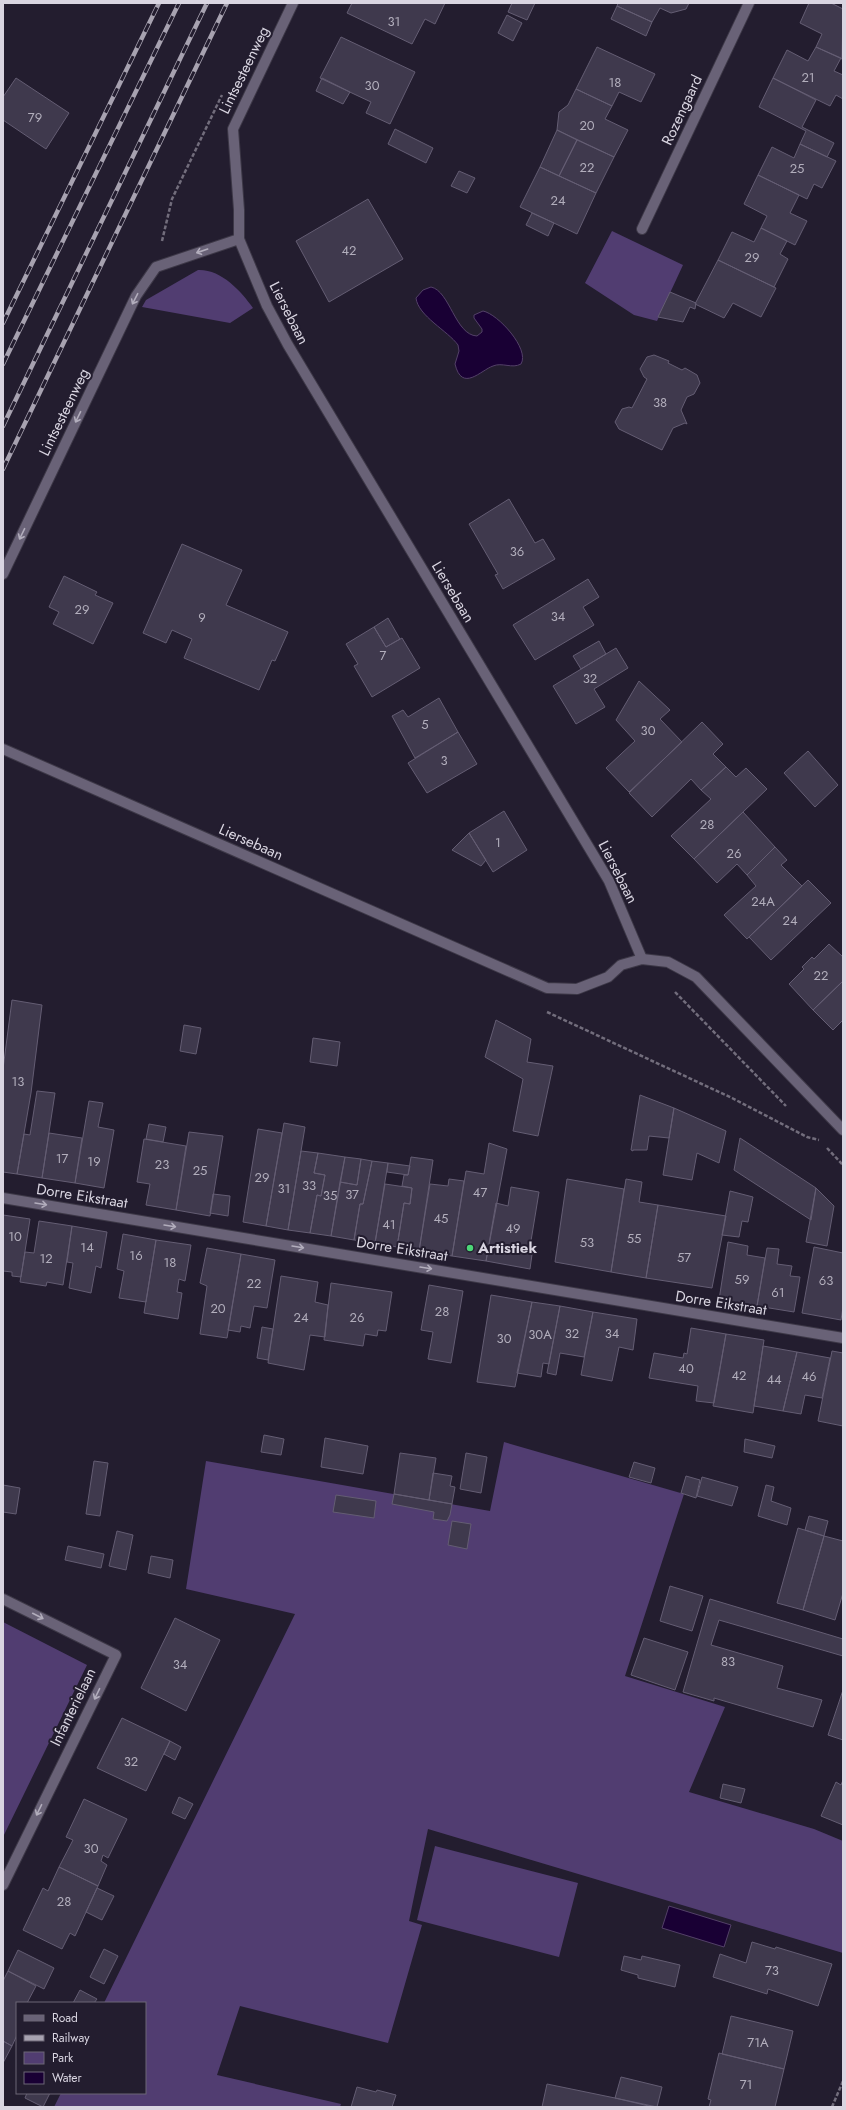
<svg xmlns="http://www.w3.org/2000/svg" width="846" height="2110" font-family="Jost,sans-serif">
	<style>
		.green { fill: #513d71 }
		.water { fill: #190034; stroke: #534068 }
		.building { fill: #3f394d; stroke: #645d73 }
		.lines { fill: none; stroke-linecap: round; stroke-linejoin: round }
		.minor-casing { stroke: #3d3847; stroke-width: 12 }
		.tertiary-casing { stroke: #3d3847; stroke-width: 12 }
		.path { stroke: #726d7c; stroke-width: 2.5; stroke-dasharray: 4 2; stroke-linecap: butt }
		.minor { stroke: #696277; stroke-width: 10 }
		.tertiary { stroke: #696277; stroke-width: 10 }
		.rail-casing { stroke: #a7a2b0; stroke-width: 4.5 }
		.rail { stroke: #231d2f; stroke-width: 3; stroke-dasharray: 9; stroke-linecap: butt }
		.oneway { stroke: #b2adbc }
		.poi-dot { fill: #4cd677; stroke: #231d2f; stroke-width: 1.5 }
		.labels { text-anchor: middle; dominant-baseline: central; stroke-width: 4; stroke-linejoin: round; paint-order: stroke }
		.number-label { font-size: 13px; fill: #b2aebc }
		.street-label { font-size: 15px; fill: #d9d5e1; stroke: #231d2f }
		.poi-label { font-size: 15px; font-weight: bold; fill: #d9d5e1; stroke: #231d2f; text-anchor: start }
	</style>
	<rect width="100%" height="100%" fill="#231d2f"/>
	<path class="green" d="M612 231 683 265 657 321 634 315 585 283Z
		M198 270C221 269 241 291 253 308L230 323 142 307 146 300Z
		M504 1442 684 1494 625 1676 725 1707 689 1792 814 1829 843 1841V1953L428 1829 409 1921 422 1925 388 2043 240 2006 217 2075 341 2104 340 2107H54L61 2093H145V2003H104L295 1614 186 1589 206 1461 490 1511Z
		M3 1622 87 1665 3 1837Z
		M435 1846 578 1883 559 1957 417 1920Z"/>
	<path class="water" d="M431 287C450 291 455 335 477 336L482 332V329L474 318V315L483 311C498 314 530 349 521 364 512 369 502 362 493 366 481 370 462 393 455 364L459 351 458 345C448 331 418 316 416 298L423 290Z
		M669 1906 731 1925 724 1947 662 1928Z"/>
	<path class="building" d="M352 3H445L435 24 425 19 412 44 347 13Z
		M512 3H535L527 20 508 12Z
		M618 3H689L686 9 671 13 660 8 652 22 617 6Z
		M809 3H831L843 9 842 59 816 47 822 34 800 23Z
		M617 6 652 22 646 36 611 19Z
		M507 15 522 23 513 41 498 33Z
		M341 37 415 72 390 124 366 113 371 102 320 78Z
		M597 47 655 74 641 102 619 92 612 106 576 89Z
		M816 47 841 58 834 71 843 75V99L836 95 830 106 773 78 787 50 808 61Z
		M16 78 69 113 46 149 3 120V97Z
		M322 78 350 92 343 104 316 91Z
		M773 78 816 100 802 127 834 143 827 157 800 144 806 131 759 107Z
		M576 89 612 106 605 119 628 130 614 157 557 130 559 112 568 105Z
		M395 129 433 148 426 163 388 144Z
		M557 130 577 140 559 176 540 167Z
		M577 140 614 157 596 193 559 176Z
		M800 144 836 161 822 188 814 184 807 199 758 175 772 147 794 158Z
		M540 167 596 193 577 234 520 207Z
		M459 171 475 178 467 193 451 186Z
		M758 175 799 195 790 213 807 221 795 245 761 228 767 216 744 204Z
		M368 199 403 259 329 302 296 241Z
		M532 213 554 223 548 236 526 225Z
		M761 228 787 241 780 254 788 259 774 287 718 260 732 232 754 242Z
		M718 260 776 288 761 317 733 303 724 318 695 304Z
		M670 292 696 303 695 309 690 307 683 322 658 317Z
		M654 355 669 361 668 363 682 370 685 368 697 375 700 383 694 394 687 397 681 410 687 424 685 423 673 428 662 450 619 429 615 422 622 409 629 407 632 408 647 379 644 377 640 369 647 357Z
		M509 499 535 543 543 539 555 559 503 589 495 575 498 574 469 524Z
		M182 544 242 570 226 605 288 632 275 661 272 660 259 690 184 658 192 639 172 630 166 643 143 633Z
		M64 576 97 592 95 595 113 603 93 644 53 624 59 612 49 607Z
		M588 579 599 597 583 607 594 625 535 660 513 625Z
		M388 618 400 639 386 647 374 627Z
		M374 627 386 647 402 638 420 668 372 697 354 666 358 664 346 644Z
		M599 641 606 654 581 669 573 656Z
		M616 648 628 668 594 689 605 707 576 724 553 686Z
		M639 681 670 710 660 719 682 742 629 792 606 768 635 741 616 720Z
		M439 698 458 732 415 758 392 716 403 710 408 717Z
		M702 722 723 744 713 754 726 767 701 790 691 779 652 817 629 793Z
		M458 732 477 764 427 793 408 763Z
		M808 751 838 785 815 807 784 773Z
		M726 767 736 777 746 768 767 789 694 859 671 836 711 799 701 790Z
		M504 811 527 850 493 872 469 833Z
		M743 812 775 847 747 875 737 864 717 883 694 859Z
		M469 833 486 860 481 866 452 850Z
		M775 847 787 860 781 865 802 886 747 939 724 915 756 886 747 875Z
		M808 880 831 903 771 960 749 937Z
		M829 944 843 957V981L813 1010 789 984 804 969 802 967 812 957 814 959Z
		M843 981V1020L833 1030 813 1010Z
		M12 1000 42 1005 31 1093 17 1174 3 1172V1069Z
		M496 1020 531 1039 527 1062 553 1066 538 1136 513 1131 523 1079 485 1057Z
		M184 1025 201 1028 196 1054 180 1051Z
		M313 1038 340 1042 337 1066 310 1062Z
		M37 1091 55 1093 42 1178 17 1174 24 1134 30 1135Z
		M640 1095 674 1108 669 1138 649 1136 647 1150H633V1151L631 1150Z
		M89 1101 103 1103 98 1127 114 1130 104 1188 75 1183Z
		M674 1108 726 1131 719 1163 697 1153 692 1180 663 1175Z
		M284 1123 305 1127 288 1230 266 1226Z
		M149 1124 166 1127 163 1142 146 1139Z
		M258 1129 282 1133 266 1226 243 1222Z
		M189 1132 223 1136 210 1216 176 1210Z
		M49 1133 82 1138 75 1183 42 1178Z
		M740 1138 816 1188 811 1220 734 1170Z
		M144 1139 186 1146 176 1210 146 1205 150 1184 137 1182Z
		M489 1143 507 1149 486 1261 452 1256 466 1171 484 1174Z
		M301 1151 318 1153 314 1173 325 1175 321 1196 317 1195 310 1233 288 1230Z
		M318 1153 345 1157 331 1236 310 1233 317 1195 321 1196 325 1175 314 1173Z
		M345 1157 361 1159 357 1185 340 1182Z
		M411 1157 433 1160 419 1251 397 1247 404 1203 410 1204 412 1188 402 1186 404 1175H408Z
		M361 1159 372 1161 363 1204H360L354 1240 331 1236 340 1182 357 1185Z
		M372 1161 388 1163 375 1243 354 1240 360 1204H363Z
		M388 1163 410 1166 408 1175 387 1172Z
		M449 1179 464 1181 452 1256 419 1251 430 1184 448 1186Z
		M567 1179 624 1189 611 1272 555 1262Z
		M626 1179 642 1182 639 1202 658 1205 646 1278 611 1272Z
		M385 1184 412 1188 410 1204 404 1203 397 1247 375 1243Z
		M511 1187 539 1192 530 1247H533L530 1269 486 1261 496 1203 508 1206Z
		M816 1188 834 1206 827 1246 806 1242Z
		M730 1191 753 1197 748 1222 742 1221 739 1237 722 1235Z
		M213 1194 230 1196 228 1216 210 1213Z
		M658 1205 726 1216 712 1288 646 1278Z
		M3 1215 30 1219 21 1277 12 1276V1272L3 1271Z
		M39 1221 72 1226 63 1285 47 1282 46 1286 20 1282 25 1252 34 1253Z
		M72 1226 107 1232 101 1268 96 1266 91 1293 69 1288 73 1263 67 1262Z
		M123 1234 156 1240 146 1302 119 1298 124 1271 117 1269Z
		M156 1240 191 1245 185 1281 179 1279 177 1292 182 1293 178 1319 144 1313Z
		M728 1242 748 1246 747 1255 765 1258 757 1306 719 1300Z
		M814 1247 843 1253V1307L841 1320 802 1313Z
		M207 1248 241 1254 227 1338 200 1334 207 1286 200 1283Z
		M767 1248 779 1249 777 1264 792 1266 790 1276 800 1277 794 1312 757 1306Z
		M241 1254 275 1260 267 1308 254 1306 250 1328 241 1326 240 1332 228 1330Z
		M281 1276 318 1282 315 1302 328 1305 325 1337 310 1335 304 1370 268 1363Z
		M331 1283 392 1292 386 1331 378 1330 377 1336 365 1334 363 1346 324 1340Z
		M429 1285 463 1291 451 1363 428 1359 433 1332 421 1330Z
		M491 1295 532 1302 515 1387 477 1382Z
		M532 1302 560 1306 549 1364 543 1363 541 1377 517 1373Z
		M560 1306 593 1312 584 1357 560 1353 556 1375 547 1373Z
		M593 1312 637 1319 633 1350 619 1347 612 1381 581 1375Z
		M262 1327 273 1329 268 1360 257 1358Z
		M691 1328 726 1334 714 1403 696 1401 698 1386 649 1378 654 1353 683 1358 684 1353 687 1354Z
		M726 1334 764 1340 753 1413 713 1406Z
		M763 1346 797 1352 783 1411 754 1406Z
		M832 1351 843 1353V1426L818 1421Z
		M797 1352 830 1358 822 1398 805 1395 801 1414 783 1411Z
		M264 1435 284 1439 281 1455 261 1452Z
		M325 1438 368 1446 363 1474 321 1467Z
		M745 1439 775 1446 772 1458 744 1452Z
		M400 1453 436 1458 429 1500 394 1494Z
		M466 1453 487 1457 481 1493 460 1489Z
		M94 1461 108 1463 100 1516 86 1514Z
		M634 1462 655 1468 651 1483 629 1477Z
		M433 1473 452 1476 450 1486 455 1487 452 1504 429 1500Z
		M686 1476 700 1480 696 1498 681 1493Z
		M702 1477 738 1487 732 1506 697 1496Z
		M3 1485 20 1488 16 1514 3 1512Z
		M766 1485 774 1487 771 1501 791 1508 787 1525 758 1516Z
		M394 1494 452 1504 450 1515 447 1521 433 1519 434 1512 392 1504Z
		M336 1495 376 1501 374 1518 333 1512Z
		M809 1516 828 1521 824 1536 805 1530Z
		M452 1521 471 1524 467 1549 448 1545Z
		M798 1528 824 1536 803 1610 777 1603Z
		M117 1531 133 1535 126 1570 109 1566Z
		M824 1536 843 1541V1593L835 1620 803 1610Z
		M68 1546 104 1554 101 1568 65 1560Z
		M151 1556 173 1560 170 1578 148 1573Z
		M670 1586 703 1596 692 1631 660 1621Z
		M710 1599 843 1639V1656L719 1620 711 1645 783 1666 777 1688 822 1700 813 1727 714 1698V1701L683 1692Z
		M175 1618 220 1640 186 1711 141 1688Z
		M644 1638 688 1652 675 1690 631 1675Z
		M843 1690V1740L828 1735Z
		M122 1718 170 1741 146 1791 97 1768Z
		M170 1741 181 1747 175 1760 164 1754Z
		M843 1780V1825L821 1816 836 1782 841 1785Z
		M723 1784 745 1789 741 1803 720 1798Z
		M179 1797 193 1804 185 1819 172 1813Z
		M84 1799 127 1819 108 1858 103 1855 101 1861 107 1865 98 1886 59 1867 73 1840 66 1837Z
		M59 1867 98 1886 75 1936 70 1933 62 1949 23 1930 43 1888 48 1891Z
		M97 1888 114 1896 102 1920 86 1912Z
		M752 1942 775 1949 776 1947 832 1964 818 2006 768 1989 767 1994 713 1977 720 1954 746 1963Z
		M104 1949 118 1956 104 1984 90 1977Z
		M18 1950 54 1968 44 1989 8 1971Z
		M624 1956 641 1960 642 1956 680 1965 675 1987 638 1978V1975L621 1970Z
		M8 1971 36 1986 27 2003H17V2035L12 2046 3 2041V1981Z
		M80 1990 97 1999 94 2003H73Z
		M731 2016 793 2031 784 2069 722 2054Z
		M3 2041 12 2046 3 2063Z
		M719 2053 784 2069 775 2107H709L711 2100 708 2099Z
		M621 2077 662 2087 657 2107 615 2098Z
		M547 2084 615 2098 653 2107H542Z
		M357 2087 376 2092 377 2090 396 2095 392 2107H351Z
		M27 2093H50L43 2107 25 2098Z"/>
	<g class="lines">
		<defs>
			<path id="minor" d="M293 3 233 129 239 210V239L267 306 288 345 609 881 642 959
				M642 229 749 3
				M3 574 136 296 156 267 239 239
				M3 1198 843 1338
				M3 1599 116 1655 3 1885"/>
			<path id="tertiary" d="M3 749 547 988 577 989 608 977 621 965 642 959 668 962 696 977 843 1130"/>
		</defs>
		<use href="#minor" class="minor-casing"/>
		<use href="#tertiary" class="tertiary-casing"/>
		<path class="path" d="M162 241 172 199 222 95
			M675 992 786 1106
			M547 1012 732 1098 807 1137 819 1140
			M827 1148 843 1165
			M832 2107 843 2081"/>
		<use href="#minor" class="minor"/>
		<use href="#tertiary" class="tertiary"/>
		<defs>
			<path id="rail" d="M3 323 159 3
				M3 364 179 3
				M3 426 207 3
				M3 469 227 3"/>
		</defs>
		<use href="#rail" class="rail-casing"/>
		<use href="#rail" class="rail"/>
	</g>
	<defs><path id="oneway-shaft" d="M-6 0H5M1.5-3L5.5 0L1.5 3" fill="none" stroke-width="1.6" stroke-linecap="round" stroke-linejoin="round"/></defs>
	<g class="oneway">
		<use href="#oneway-shaft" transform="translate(202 251) rotate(161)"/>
		<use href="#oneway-shaft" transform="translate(135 299) rotate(117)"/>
		<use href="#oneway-shaft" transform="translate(78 417) rotate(116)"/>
		<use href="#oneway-shaft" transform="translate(22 534) rotate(116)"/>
		<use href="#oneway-shaft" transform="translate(41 1204) rotate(9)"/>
		<use href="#oneway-shaft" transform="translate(170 1226) rotate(9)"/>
		<use href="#oneway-shaft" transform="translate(298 1247) rotate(9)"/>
		<use href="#oneway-shaft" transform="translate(426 1268) rotate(9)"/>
		<use href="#oneway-shaft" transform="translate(38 1616) rotate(27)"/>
		<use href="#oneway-shaft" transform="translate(97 1694) rotate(116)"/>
		<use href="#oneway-shaft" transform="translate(39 1810) rotate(116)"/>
	</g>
	<circle class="poi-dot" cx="470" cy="1248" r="4"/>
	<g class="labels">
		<g class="number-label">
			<text x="394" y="21">31</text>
			<text x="808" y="77">21</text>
			<text x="615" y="82">18</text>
			<text x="372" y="85">30</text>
			<text x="35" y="117">79</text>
			<text x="587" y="125">20</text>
			<text x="587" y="167">22</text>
			<text x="797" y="168">25</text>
			<text x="558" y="200">24</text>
			<text x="349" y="250">42</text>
			<text x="752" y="257">29</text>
			<text x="660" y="402">38</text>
			<text x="517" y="551">36</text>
			<text x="82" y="609">29</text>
			<text x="558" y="616">34</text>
			<text x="202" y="617">9</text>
			<text x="383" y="655">7</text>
			<text x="590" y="678">32</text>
			<text x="425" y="724">5</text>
			<text x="648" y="730">30</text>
			<text x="444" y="760">3</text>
			<text x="707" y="824">28</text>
			<text x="498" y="842">1</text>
			<text x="734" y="853">26</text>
			<text x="763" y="901">24A</text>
			<text x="790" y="920">24</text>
			<text x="821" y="975">22</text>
			<text x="18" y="1081">13</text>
			<text x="62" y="1158">17</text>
			<text x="94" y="1161">19</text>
			<text x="162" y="1164">23</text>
			<text x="200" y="1170">25</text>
			<text x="262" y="1177">29</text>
			<text x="309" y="1185">33</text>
			<text x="284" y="1188">31</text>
			<text x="480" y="1192">47</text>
			<text x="352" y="1194">37</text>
			<text x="330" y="1195">35</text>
			<text x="441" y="1218">45</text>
			<text x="389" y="1224">41</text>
			<text x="513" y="1228">49</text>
			<text x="15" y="1236">10</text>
			<text x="634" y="1238">55</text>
			<text x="587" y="1242">53</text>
			<text x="87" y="1247">14</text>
			<text x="136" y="1255">16</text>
			<text x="684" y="1257">57</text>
			<text x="46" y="1258">12</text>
			<text x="170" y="1262">18</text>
			<text x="742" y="1279">59</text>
			<text x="826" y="1280">63</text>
			<text x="254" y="1283">22</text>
			<text x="778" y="1292">61</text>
			<text x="218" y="1308">20</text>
			<text x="442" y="1311">28</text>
			<text x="301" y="1317">24</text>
			<text x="357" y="1317">26</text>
			<text x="572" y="1333">32</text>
			<text x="612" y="1333">34</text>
			<text x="540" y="1334">30A</text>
			<text x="504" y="1338">30</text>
			<text x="686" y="1368">40</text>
			<text x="739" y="1375">42</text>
			<text x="809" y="1376">46</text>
			<text x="774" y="1379">44</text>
			<text x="728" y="1661">83</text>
			<text x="180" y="1664">34</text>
			<text x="131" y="1761">32</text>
			<text x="91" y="1848">30</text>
			<text x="64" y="1901">28</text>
			<text x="772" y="1970">73</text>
			<text x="758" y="2042">71A</text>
			<text x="746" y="2084">71</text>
		</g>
		<g class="street-label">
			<text transform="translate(244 70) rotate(-64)">Lintsesteenweg</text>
			<text transform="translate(682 110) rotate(-65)">Rozengaard</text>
			<text transform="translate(289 313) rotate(63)">Liersebaan</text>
			<text transform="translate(64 412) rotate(-64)">Lintsesteenweg</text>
			<text transform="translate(453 592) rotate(59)">Liersebaan</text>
			<text transform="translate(251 842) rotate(24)">Liersebaan</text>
			<text transform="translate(618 872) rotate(63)">Liersebaan</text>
			<text transform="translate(82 1196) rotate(9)">Dorre Eikstraat</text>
			<text transform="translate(402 1249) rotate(9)">Dorre Eikstraat</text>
			<text transform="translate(721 1303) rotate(9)">Dorre Eikstraat</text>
			<text transform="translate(73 1707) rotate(-64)">Infanterielaan</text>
		</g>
		<g class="poi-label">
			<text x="478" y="1248">Artistiek</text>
		</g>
	</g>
	<rect width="846" height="2110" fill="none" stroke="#d9d5e1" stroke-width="8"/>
	<rect x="16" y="2002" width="130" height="92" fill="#231d2f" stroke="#6c6776"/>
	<rect x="24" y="2015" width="20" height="6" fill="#696277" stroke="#6c6776"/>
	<text x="52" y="2022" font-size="12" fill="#d9d5e1">Road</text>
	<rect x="24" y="2035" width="20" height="6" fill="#a7a2b0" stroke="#6c6776"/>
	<text x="52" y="2042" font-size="12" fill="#d9d5e1">Railway</text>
	<rect x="24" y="2052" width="20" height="12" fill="#513d71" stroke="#6c6776"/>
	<text x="52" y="2062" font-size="12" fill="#d9d5e1">Park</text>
	<rect x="24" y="2072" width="20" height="12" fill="#190034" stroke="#6c6776"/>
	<text x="52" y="2082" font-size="12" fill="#d9d5e1">Water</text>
</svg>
